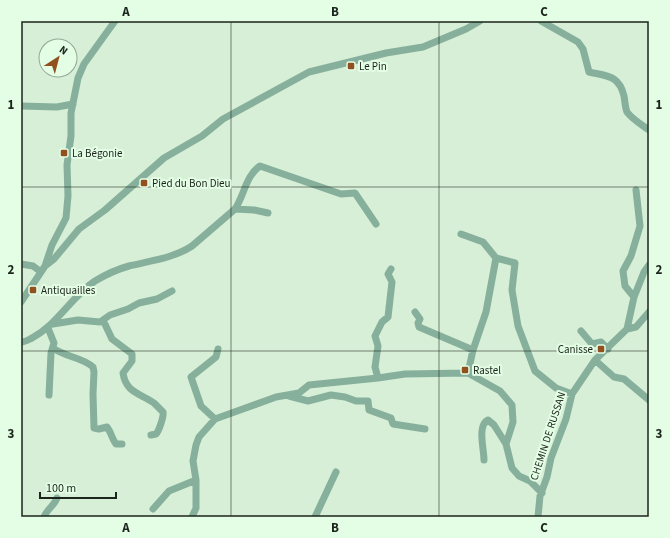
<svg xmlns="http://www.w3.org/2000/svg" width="670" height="538" font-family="'Source Sans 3',sans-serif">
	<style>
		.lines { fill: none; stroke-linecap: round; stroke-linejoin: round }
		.minor { stroke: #86b09c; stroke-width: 7 }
		.grid { fill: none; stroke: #1c251c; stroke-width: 1; stroke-opacity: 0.55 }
		.poi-dot { fill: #92501e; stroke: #e4fde5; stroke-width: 1.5 }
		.labels { text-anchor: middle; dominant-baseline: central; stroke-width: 4; stroke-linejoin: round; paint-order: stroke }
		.poi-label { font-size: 11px; fill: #1c251c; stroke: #e4fde5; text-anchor: start }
		.street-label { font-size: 11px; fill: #1c251c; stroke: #e4fde5 }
		.neatline { fill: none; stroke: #1c251c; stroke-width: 1.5 }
		.grid-label { font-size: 13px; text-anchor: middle; font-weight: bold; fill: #1c251c }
	</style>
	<rect width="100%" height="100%" fill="#d7efd7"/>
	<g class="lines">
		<path class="minor" d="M541 21 578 42 583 49 589 72C607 76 619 75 624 96 625 101 625 107 627 112 632 119 642 125 649 130
			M21 106 57 107 73 104
			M235 209 254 210 268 213
			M461 234 483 242 496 258 486 312 473 350 468 373
			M496 258 515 263 512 290 518 326 535 371 556 388 572 394
			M21 264 33 266 41 272
			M45 266 52 245 66 218 68 196 67 165 71 136V113L78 78 84 64 115 21
			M634 297 625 286 623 271 631 256 640 226 636 190
			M21 302 45 266 54 259 79 229 105 210 164 158 202 136 223 119 309 72 386 53 423 47 466 29 480 21
			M415 312 420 319 418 323 419 327 473 350
			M103 320 112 339 132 354V361L123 373C126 393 140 393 154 403 157 406 160 409 163 412 164 416 159 431 156 434L151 435
			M53 324 78 320 100 322 110 315 128 309 139 303 157 299 172 291
			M48 328 54 343 51 353 49 395
			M627 329 636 327 649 312
			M581 331 592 344 601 342 608 349
			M21 342C25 342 28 340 32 338 58 324 71 297 95 281 105 275 118 269 129 266 150 261 174 258 192 246L235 209C244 196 246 175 260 166L341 194 355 193 376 224
			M53 348C65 357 82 357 93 367L94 372 93 394 94 428 99 429 107 427C111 432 112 439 116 444H122
			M595 360 614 377 624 379 649 400
			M378 378 375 367 378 346 375 336 382 322 388 317 392 282 388 274 391 269
			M289 396 308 401 331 395 345 397 356 401H368L369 410 391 418 393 424 425 429
			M215 419 201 406 191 377 216 357 218 349
			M484 460C484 449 477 425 488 420L494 425 506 444
			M153 509 169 491 196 480
			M44 517C47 509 54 506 57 498
			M192 517 196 508V480L193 461 196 445 199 437 215 419 276 397 299 393 309 385 378 378 405 374 468 373 500 391 512 405 513 422 506 444 512 468 519 476 530 481 542 493
			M315 517 336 472
			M538 517 540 496 547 477 551 458 566 419 572 394 595 360 627 329 634 297 644 272 649 265"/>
	</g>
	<path class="grid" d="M231 21V517M439 21V517M21 187H649M21 351H649"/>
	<g class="poi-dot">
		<rect x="347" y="62" width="8" height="8" rx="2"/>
		<rect x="60" y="149" width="8" height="8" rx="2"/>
		<rect x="140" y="179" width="8" height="8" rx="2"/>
		<rect x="29" y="286" width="8" height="8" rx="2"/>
		<rect x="597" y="345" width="8" height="8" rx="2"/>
		<rect x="461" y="366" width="8" height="8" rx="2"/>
	</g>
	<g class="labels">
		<g class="poi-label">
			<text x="359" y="66">Le Pin</text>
			<text x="72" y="153">La Bégonie</text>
			<text x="152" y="183">Pied du Bon Dieu</text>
			<text x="41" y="290">Antiquailles</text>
			<text x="593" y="349" text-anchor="end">Canisse</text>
			<text x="473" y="370">Rastel</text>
		</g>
		<g class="street-label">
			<text transform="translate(548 436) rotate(-72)">CHEMIN DE RUSSAN</text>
		</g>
	</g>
	<rect width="670" height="538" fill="none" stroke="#e4fde5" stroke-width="44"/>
	<g transform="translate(58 58) rotate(36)"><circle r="19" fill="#e4fde5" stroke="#94a795"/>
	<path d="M0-3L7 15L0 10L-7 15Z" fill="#92501e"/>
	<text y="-6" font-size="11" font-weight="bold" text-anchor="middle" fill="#1c251c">N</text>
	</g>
	<path d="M40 492v6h76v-6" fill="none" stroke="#1c251c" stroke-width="2"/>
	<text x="46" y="492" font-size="12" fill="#1c251c" stroke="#e4fde5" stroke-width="3" paint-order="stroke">100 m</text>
	<rect x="22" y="22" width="626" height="494" class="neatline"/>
	<g class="grid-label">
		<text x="126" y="16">A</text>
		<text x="335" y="16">B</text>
		<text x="544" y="16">C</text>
		<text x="11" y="109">1</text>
		<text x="659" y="109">1</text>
		<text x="11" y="274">2</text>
		<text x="659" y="274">2</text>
		<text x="11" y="438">3</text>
		<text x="659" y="438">3</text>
		<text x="126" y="532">A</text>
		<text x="335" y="532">B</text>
		<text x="544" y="532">C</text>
	</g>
</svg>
